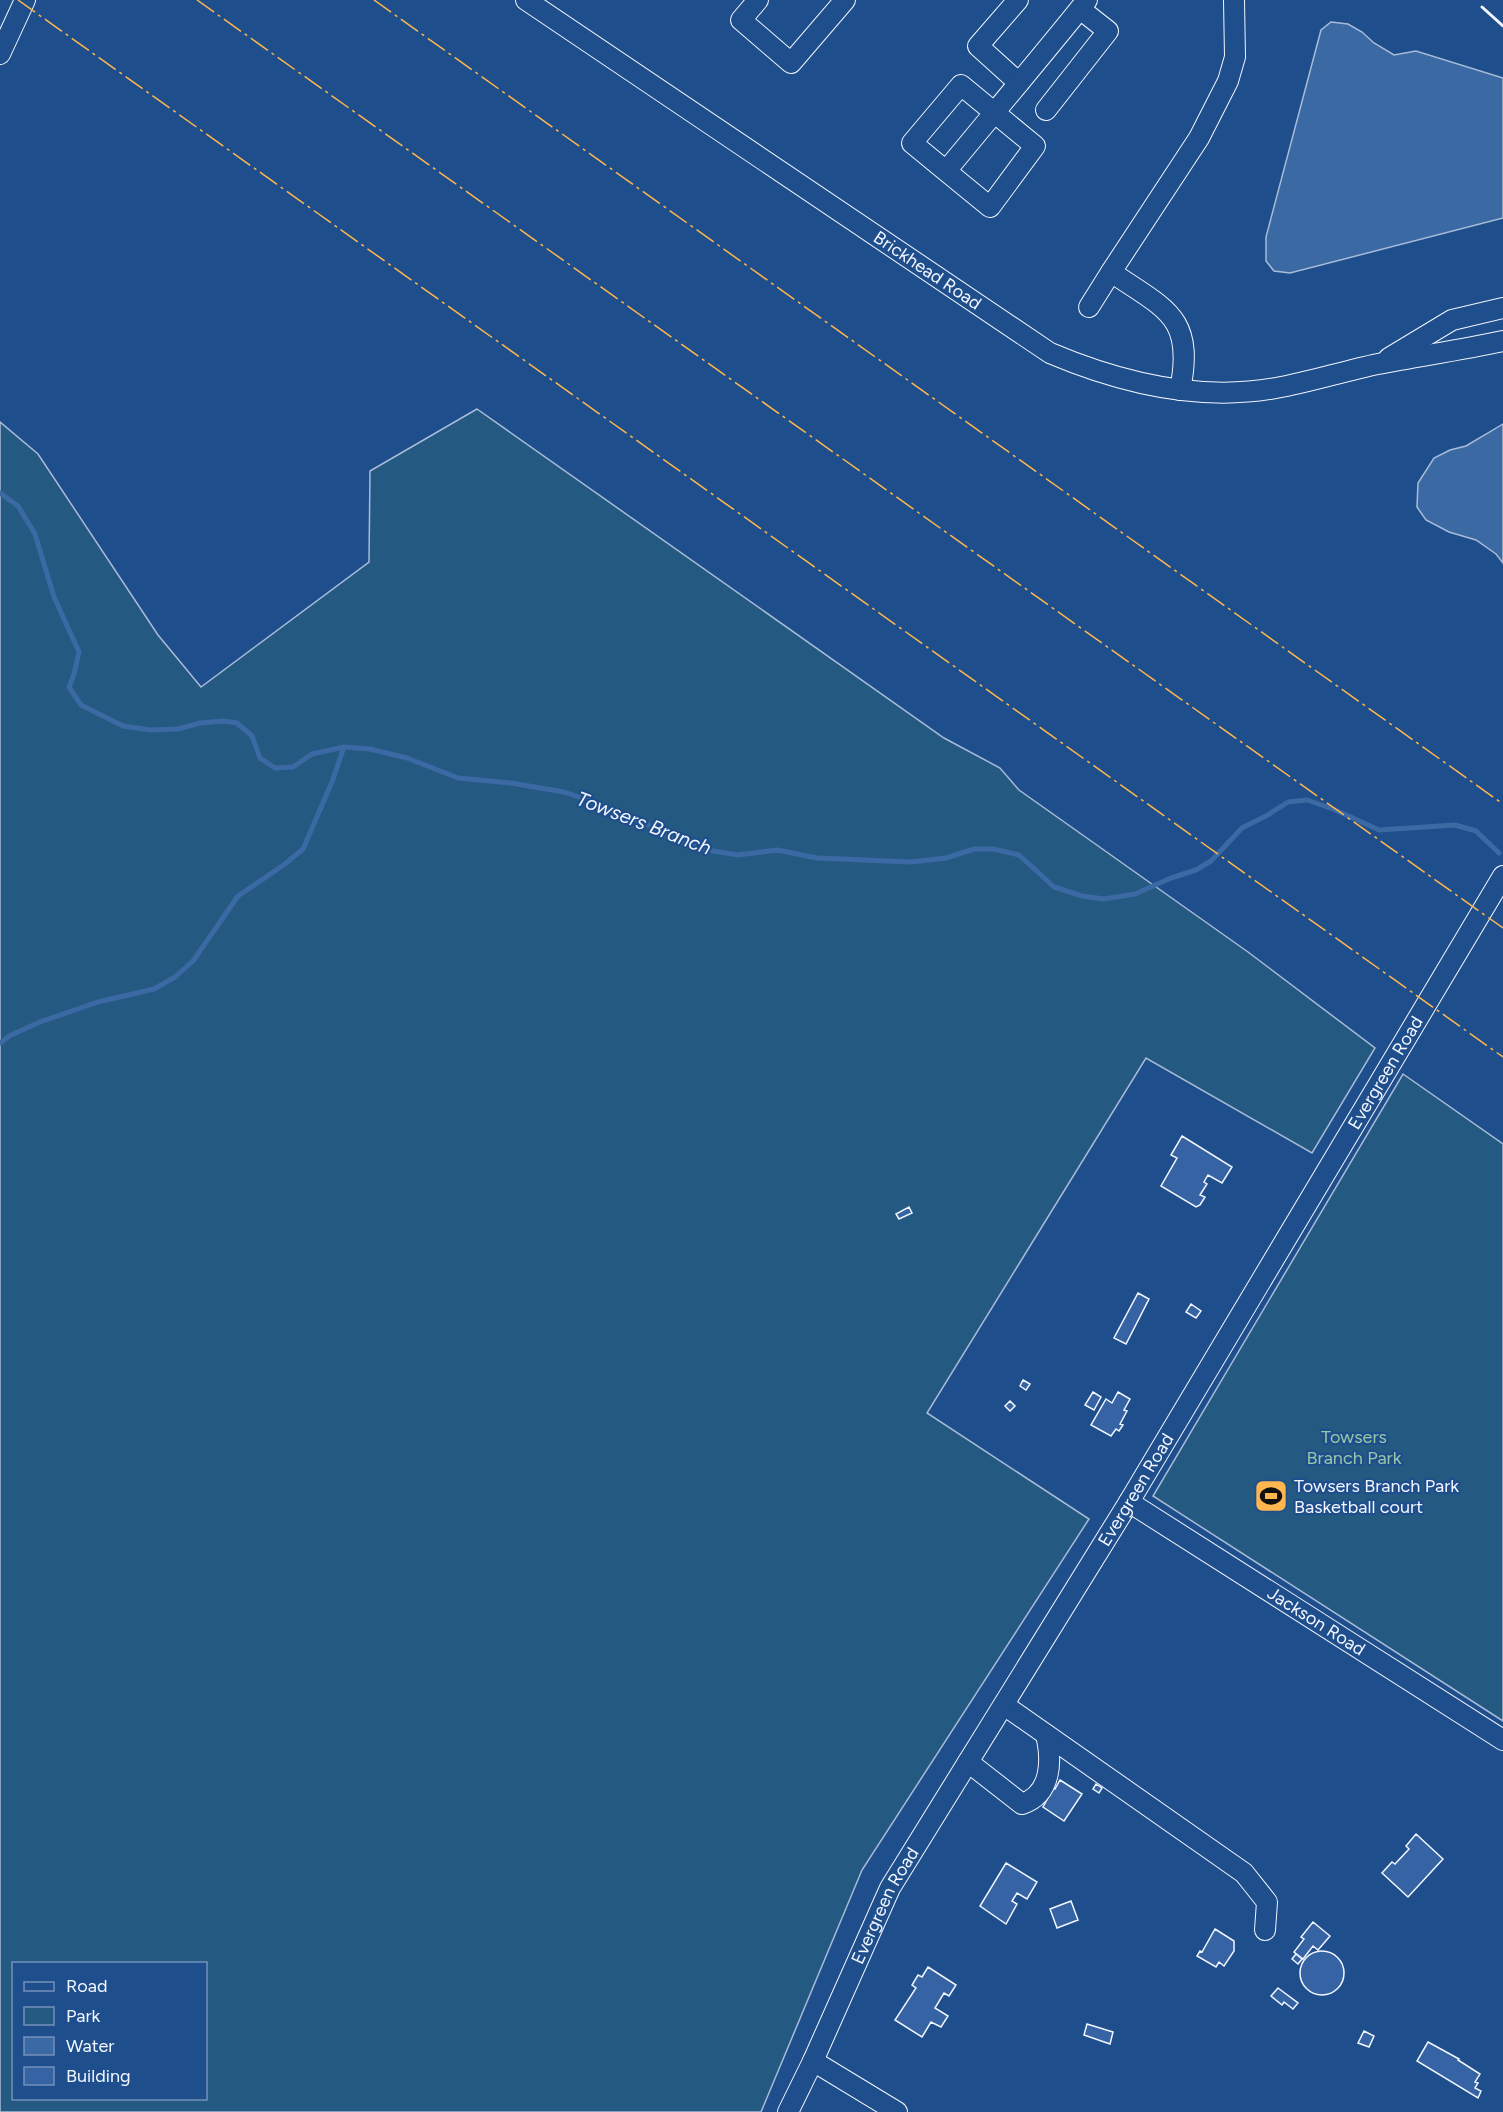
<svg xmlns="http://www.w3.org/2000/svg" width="1503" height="2112" font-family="Figtree,sans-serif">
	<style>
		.green { fill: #245a82; stroke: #a8bbd7; stroke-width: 1.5; fill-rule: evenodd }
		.water { fill: #3b69a3; stroke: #a8bbd7; stroke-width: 1.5 }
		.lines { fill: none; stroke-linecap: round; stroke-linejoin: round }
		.stream { stroke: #3b69a3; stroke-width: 5 }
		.building { fill: #3563a3; stroke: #f2f6ff; stroke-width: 1.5 }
		.minor-casing { stroke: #f2f6ff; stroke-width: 22 }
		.minor { stroke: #1f4e8c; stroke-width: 20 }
		.wall { stroke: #f2f6ff; stroke-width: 3 }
		.power { stroke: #ffb74d; stroke-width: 1.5; stroke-dasharray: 21 4.5 3 4.5; stroke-linecap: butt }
		.labels { text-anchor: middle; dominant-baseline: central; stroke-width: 4.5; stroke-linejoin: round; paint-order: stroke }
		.street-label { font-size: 18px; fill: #f2f6ff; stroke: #1f4e8c }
		.park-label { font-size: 18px; fill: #97c8a6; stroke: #1f4e8c }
		.poi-label { font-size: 18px; fill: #f2f6ff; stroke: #1f4e8c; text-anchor: start }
		.water-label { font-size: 20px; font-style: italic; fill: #f2f6ff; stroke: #1f4e8c }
	</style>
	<rect width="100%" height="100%" fill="#1f4e8c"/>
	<path class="green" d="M477 409 944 738 1000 768 1019 790 1248 952 1375 1048 1312 1153 1146 1058 927 1413 1089 1519 862 1870 761 2112H0V422L38 454 158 635 201 687 369 562 370 471ZM14 1964H206V2098H14Z
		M1403 1074 1503 1144V1721L1153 1496Z"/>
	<path class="water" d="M1331 22 1348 24 1362 32 1374 43 1394 55 1416 51 1503 78V218L1290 273 1274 271 1266 261V237L1321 30Z
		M1503 424V563L1496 554 1476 540 1449 532 1426 520 1417 507 1418 483 1434 458 1450 450 1466 446Z"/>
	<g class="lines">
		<path class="stream" d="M0 493 18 506 35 534 54 597 79 652 74 674 69 687 81 705 123 726 151 730 178 729 200 723 223 721 237 723 252 736 260 758 275 768 293 767 312 754 344 747 370 749 407 758 458 778 511 783 564 792 602 805 648 825 676 841 707 850 738 855 777 850 817 858 911 862 946 858 974 849H993L1019 855 1054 887 1082 896 1104 899 1135 894 1171 878 1196 870 1211 861 1242 828 1266 816 1288 802 1307 800 1333 809 1379 830 1455 825 1476 831 1499 853
			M0 1043 11 1035 40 1022 98 1002 154 989 175 977 193 961 238 896 285 864 303 849 332 782 344 747"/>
	</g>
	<path class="building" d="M1182 1136 1232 1167 1222 1183 1208 1175 1204 1182 1207 1184 1200 1195 1205 1197 1200 1205 1196 1207 1161 1186 1177 1158 1171 1155Z
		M909 1207 912 1213 899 1219 896 1214Z
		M1138 1293 1149 1299 1126 1344 1114 1338Z
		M1191 1304 1201 1311 1196 1318 1186 1312Z
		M1023 1380 1030 1384 1026 1390 1020 1386Z
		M1093 1392 1101 1397 1094 1410 1085 1405Z
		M1118 1392 1130 1399 1124 1410 1127 1411 1120 1424 1123 1425 1119 1431 1116 1429 1111 1436 1091 1425 1106 1399 1112 1403Z
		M1010 1401 1015 1406 1010 1411 1005 1406Z
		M1060 1780 1082 1794 1064 1821 1043 1807 1050 1794 1048 1793 1052 1787 1055 1789Z
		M1096 1784 1102 1788 1099 1793 1093 1789Z
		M1416 1834 1443 1859 1408 1897 1382 1873 1392 1862 1395 1864 1409 1849 1406 1846Z
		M1006 1863 1037 1882 1027 1899 1017 1893 1012 1901 1017 1904 1006 1924 980 1906Z
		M1071 1901 1078 1920 1057 1928 1050 1909Z
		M1313 1922 1330 1936 1318 1950 1313 1946 1303 1959 1294 1952 1304 1939 1301 1937Z
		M1215 1929 1234 1941V1951L1224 1966 1219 1962 1216 1967 1197 1956 1200 1951 1202 1952Z
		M1300 1973a22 22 0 1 1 44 0a22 22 0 1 1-44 0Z
		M1296 1954 1302 1959 1298 1964 1292 1959Z
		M928 1967 956 1985 949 1996 944 1993 935 2008 948 2016 941 2027 931 2022 922 2037 895 2020 916 1988 912 1985 918 1975 922 1977Z
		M1278 1988 1298 2003 1293 2009 1284 2002 1282 2005 1271 1996Z
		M1087 2024 1113 2032 1110 2044 1084 2035Z
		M1364 2031 1374 2036 1369 2047 1358 2043Z
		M1428 2042 1459 2059 1458 2060 1480 2074 1475 2082 1478 2083 1475 2088 1481 2091 1478 2098 1417 2061Z"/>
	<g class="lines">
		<defs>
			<g id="minor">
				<path id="s1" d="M526 0 1050 353C1121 383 1199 402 1276 388 1310 382 1344 371 1378 364 1419 356 1461 350 1503 341"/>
				<path d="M758 0 741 20 791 63 845 0"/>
				<path d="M1018 0 978 46 1019 83"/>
				<path d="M0 54 25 0"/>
				<path d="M1046 110 1108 31 1080 9"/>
				<path d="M946 171 990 207 1035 146 961 85 912 143 946 171C993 114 1041 57 1087 0"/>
				<path d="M1089 307 1111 272"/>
				<path d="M1389 358 1452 320 1503 308"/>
				<path d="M1180 390C1195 316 1165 309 1111 272L1199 138 1228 81 1235 57 1234 0"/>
				<path id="s2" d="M1129 1502 1503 1740"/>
				<path d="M1004 1705 1244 1873 1267 1902 1265 1930"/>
				<path d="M968 1762 1022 1804C1052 1794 1052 1760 1046 1735"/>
				<path d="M813 2061 897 2112"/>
				<path id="s3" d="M788 2112 813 2061 890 1888 1129 1502 1503 876"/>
			</g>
		</defs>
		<use href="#minor" class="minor-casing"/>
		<use href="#minor" class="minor"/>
		<path class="wall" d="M1482 7 1503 26"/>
		<path class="power" d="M18 0 1503 1057
			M197 0 1503 928
			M374 0 1503 804"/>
	</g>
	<defs>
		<symbol id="stadium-square" viewBox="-11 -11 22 22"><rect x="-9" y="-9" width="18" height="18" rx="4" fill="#ffb74d" stroke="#1f4e8c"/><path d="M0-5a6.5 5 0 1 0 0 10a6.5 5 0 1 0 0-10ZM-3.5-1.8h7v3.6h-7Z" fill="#111"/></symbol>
	</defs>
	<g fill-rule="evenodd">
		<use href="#stadium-square" x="1252" y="1477" width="38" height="38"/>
	</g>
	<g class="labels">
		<g class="street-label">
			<text stroke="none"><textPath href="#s1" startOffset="484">Brickhead Road</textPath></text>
			<text stroke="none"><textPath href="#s3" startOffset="1200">Evergreen Road</textPath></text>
			<text stroke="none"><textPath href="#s3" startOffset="714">Evergreen Road</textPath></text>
			<text stroke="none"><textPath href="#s2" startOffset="222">Jackson Road</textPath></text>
			<text stroke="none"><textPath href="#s3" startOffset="228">Evergreen Road</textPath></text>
		</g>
		<g class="park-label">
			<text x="1354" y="1437">Towsers<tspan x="1354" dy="21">Branch Park</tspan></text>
		</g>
		<g class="poi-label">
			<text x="1294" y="1486">Towsers Branch Park<tspan x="1294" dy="21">Basketball court</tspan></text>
		</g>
		<g class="water-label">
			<text transform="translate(644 823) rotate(21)">Towsers Branch</text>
		</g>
	</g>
	<rect x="12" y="1962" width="195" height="138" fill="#1f4e8c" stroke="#7391ba" stroke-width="1.5"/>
	<rect x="24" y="1982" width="30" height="9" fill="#1f4e8c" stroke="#7391ba" stroke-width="1.5"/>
	<text x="66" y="1992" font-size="18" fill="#f2f6ff">Road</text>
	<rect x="24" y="2007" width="30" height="18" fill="#245a82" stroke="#7391ba" stroke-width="1.5"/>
	<text x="66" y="2022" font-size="18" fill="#f2f6ff">Park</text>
	<rect x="24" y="2037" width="30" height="18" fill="#3b69a3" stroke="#7391ba" stroke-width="1.5"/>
	<text x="66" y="2052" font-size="18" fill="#f2f6ff">Water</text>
	<rect x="24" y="2067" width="30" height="18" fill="#3563a3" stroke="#7391ba" stroke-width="1.5"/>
	<text x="66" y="2082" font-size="18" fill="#f2f6ff">Building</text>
</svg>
